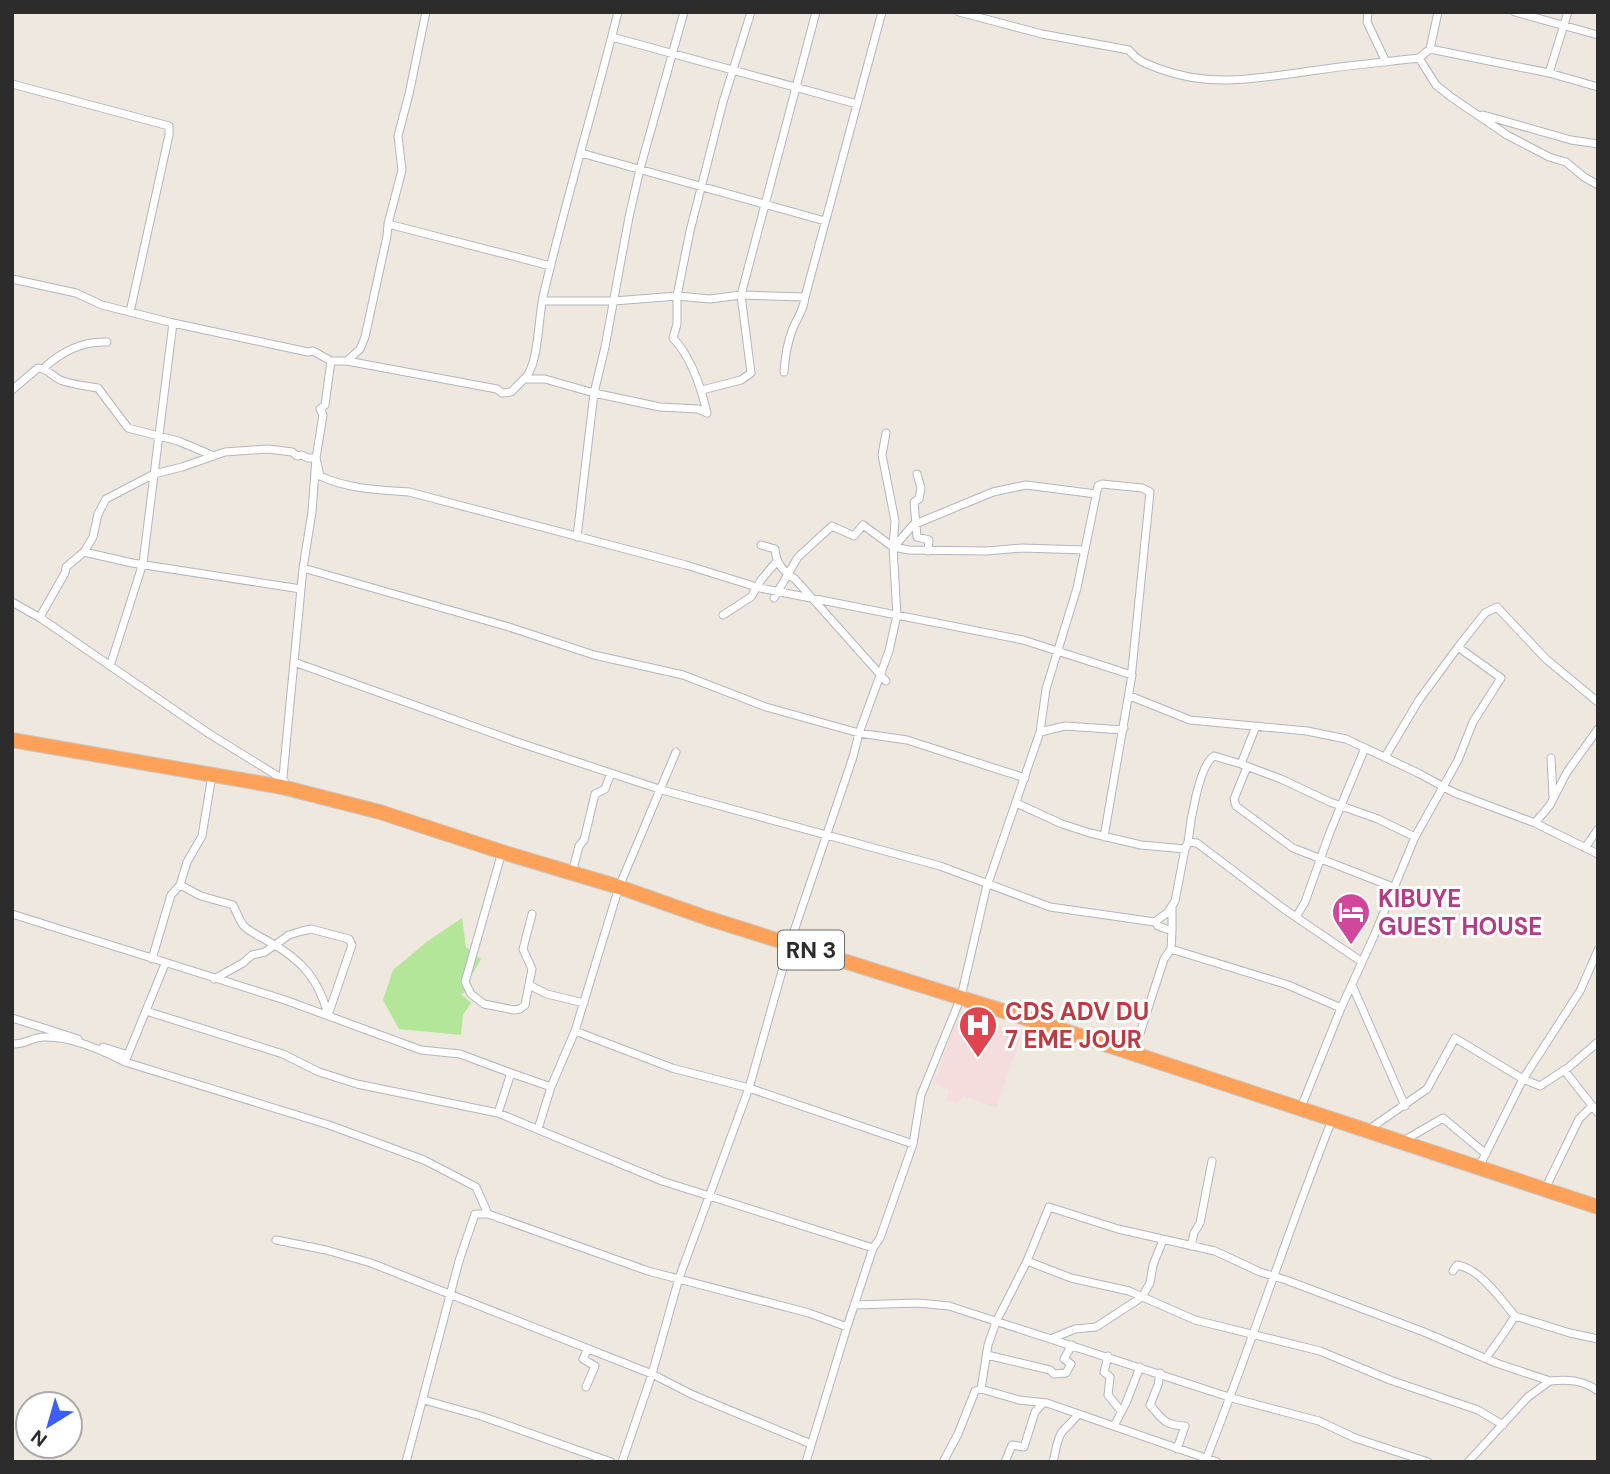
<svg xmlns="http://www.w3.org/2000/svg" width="1610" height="1474" font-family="'DM Sans',sans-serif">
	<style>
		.medical { fill: #f5dcdd }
		.green { fill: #b4e699 }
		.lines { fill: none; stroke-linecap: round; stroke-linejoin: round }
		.street-casing { stroke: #b2b5c0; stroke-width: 9 }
		.highway-casing { stroke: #c8c8c8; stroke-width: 16 }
		.street { stroke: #fff; stroke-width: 7 }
		.highway { stroke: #ffa159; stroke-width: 14 }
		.labels { text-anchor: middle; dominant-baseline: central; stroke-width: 6; stroke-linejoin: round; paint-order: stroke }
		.shield { fill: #fff; stroke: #6b6b6b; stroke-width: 2 }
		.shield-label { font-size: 23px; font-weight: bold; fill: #2c2c2c }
		.hotel-label { font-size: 24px; font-weight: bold; fill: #b23c85; stroke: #fff; text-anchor: start }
		.health-label { font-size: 24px; font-weight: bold; fill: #be3a42; stroke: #fff; text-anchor: start }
	</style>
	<rect width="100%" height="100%" fill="#eee8df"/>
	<path class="medical" d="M959 1012 1022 1033 997 1108 962 1095 958 1105 946 1100 949 1090 934 1084Z"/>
	<path class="green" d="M462 918 466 947 481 959 470 978 472 990 461 994 471 1003 463 1015 461 1035 399 1029 383 1000 393 970 428 941Z"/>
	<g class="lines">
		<defs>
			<path id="street" d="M959 12 1042 34 1129 50C1137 61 1147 64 1160 69 1213 89 1264 77 1318 70 1351 65 1385 62 1419 58L1436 85 1451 97 1507 135 1549 157 1566 162 1584 177 1598 185
				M1368 12 1367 22 1386 62
				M1515 12 1598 35
				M612 37 857 104
				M1430 49 1549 73 1598 87
				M1419 58 1430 49 1438 12
				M1549 73 1568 12
				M12 84 169 126V135L130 312
				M1483 115 1571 140 1598 144
				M581 153 825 221
				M388 224 551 266
				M12 279 76 293 102 305 173 323 308 352 313 351 331 361H347L497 389 502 393 511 392 524 379H545L594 393 660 407 698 409 707 413C701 387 692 358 673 338L677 324V296L690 231 723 102 751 12
				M542 301H614L677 296 710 299 741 295 805 297 882 12
				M347 361 360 349 365 337 387 236 388 224 402 170 398 136 409 94 426 12
				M44 368C61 352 83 341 107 342
				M784 372C785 356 787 343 793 328 798 316 804 310 805 297
				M524 379C539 366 538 319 543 297 565 202 594 108 618 12
				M12 390 38 368C48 368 53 378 63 381 75 385 86 386 98 388L128 428 178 441 214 456
				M702 390 741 380 751 373 741 295 816 12
				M917 474 921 488 919 499 914 502 917 537 929 540 928 551
				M577 537 594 393 605 347 629 217 640 169 684 12
				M761 545 775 549C776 564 784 572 795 579L886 681
				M894 547 913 525 993 492 1026 485 1096 494
				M84 552 132 563 301 589
				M303 568 509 627 594 655 683 675 766 707 859 733 907 740 1025 778
				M774 598 798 557 832 526 854 536 863 525 893 547 909 550 987 551 1022 548 1085 550
				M12 602 42 619 208 733 284 780
				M723 615 751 597 761 580 777 561
				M42 619 41 615 65 573 66 567 84 552 93 537 98 514 106 499 154 474 182 467 225 452 268 449 292 452 297 456 302 455 308 458H316L320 476C348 489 379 490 409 492L686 565 760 588 1023 640 1132 675 1104 837
				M294 662 514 741 662 790 940 866 1050 907 1155 922
				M110 666 143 563 173 323
				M1129 699 1130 696 1190 720 1307 731 1346 739 1418 773 1455 793 1535 823 1598 854
				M1040 732 1065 726 1123 730 1124 728
				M1385 757 1419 700 1458 647 1485 613 1497 607 1546 659 1598 702
				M1551 758 1553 796
				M1241 764 1281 779 1330 802 1378 819 1415 837
				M1247 767 1234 799 1236 806 1293 848 1393 887
				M212 775 202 836 187 862 180 885 201 896 233 905C236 911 239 919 243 925 249 932 263 938 271 943 302 960 319 980 328 1015L352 945 349 939 311 929 302 931 289 935 265 952 252 955 243 963 214 979
				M282 787 303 568 312 512 316 458 323 415 320 409 325 405 331 361
				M1016 803 1062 824 1090 833 1141 845 1185 849 1188 842 1197 843 1284 909 1362 962
				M1535 823 1550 805 1567 772 1598 729
				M1188 842C1190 823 1199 765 1214 756L1241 764 1256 726
				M1585 848 1598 829
				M502 852 465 982 471 994 484 1004 514 1010 520 1009 525 1005 532 969 523 949 532 914
				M572 873 579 846 584 840 595 794 605 789 611 773
				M1172 907V931
				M12 914 285 1000 421 1050 460 1054 511 1073 498 1113
				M1296 917 1305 902 1330 832 1365 748
				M1171 949 1288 985 1341 1008
				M1598 950 1580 991 1523 1079 1540 1086 1569 1067 1598 1042
				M152 959 171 895 180 885
				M1352 985 1405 1106
				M531 986 547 994 584 1003
				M146 1011 283 1054 319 1072 357 1084 498 1113 662 1181 873 1248
				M12 1018 78 1039
				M575 1031 672 1068 749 1088 913 1144
				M12 1044C25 1045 32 1037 44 1037 70 1036 102 1050 125 1062L329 1125 424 1160 476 1187 488 1214 648 1271 809 1313 847 1327
				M103 1047 128 1055
				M1133 1055 1164 959 1171 949 1172 931 1158 926 1155 922 1168 912 1175 901 1185 849
				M127 1057 165 964
				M1564 1070 1598 1113
				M511 1073 551 1087
				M1300 1110 1341 1008 1374 936 1415 837 1458 760 1473 722 1501 678 1458 647
				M538 1129 551 1087 575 1031 619 887 676 752
				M1368 1130 1427 1089 1455 1038 1523 1079 1479 1167
				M1403 1141 1443 1118 1486 1154
				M1545 1189 1579 1119 1592 1106
				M276 1240 326 1250 371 1263 652 1374 693 1395 811 1444
				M1191 1246 1194 1233 1200 1223 1212 1161
				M1027 1261 1071 1278 1129 1291 1195 1320 1320 1351 1390 1380 1478 1410 1503 1425
				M1453 1271 1457 1265C1481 1269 1501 1300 1515 1316
				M854 1305 918 1303 949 1306 1232 1398 1319 1421 1355 1438 1428 1462
				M1053 1338 1075 1329 1096 1327 1142 1297 1150 1283 1153 1265 1163 1240
				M987 1355 1050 1370 1054 1374 1066 1373 1071 1364 1064 1359 1072 1345
				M1108 1356 1104 1372 1110 1377 1108 1395 1121 1411
				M1486 1358C1496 1344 1506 1331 1515 1316L1570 1333 1598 1339
				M1160 1373 1158 1385 1150 1405C1163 1419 1163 1425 1185 1426L1177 1449
				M1550 1381C1568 1379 1583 1380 1598 1391
				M586 1387 595 1366 583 1359 588 1349
				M981 1389 1019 1400 1047 1403 1217 1462
				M424 1400 481 1416 611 1462
				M1114 1426 1126 1403 1140 1367
				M406 1462 459 1261 475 1214H488
				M622 1462 652 1374 679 1278 749 1088 790 943 853 757 859 733 889 651 897 615 893 547 895 521 882 455 886 433
				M806 1462 847 1327 873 1248 880 1238 913 1144 921 1095 961 997 986 889 1040 732 1046 689 1077 588 1098 486 1102 484 1142 488 1150 492 1131 679
				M943 1462 958 1434 975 1391 981 1389 988 1345 996 1322 1027 1261 1049 1207 1118 1229 1215 1251 1260 1272 1286 1280 1424 1332 1496 1363 1550 1381 1528 1397 1468 1462
				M1005 1462 1012 1445 1024 1447 1035 1412 1043 1403
				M1053 1462C1056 1452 1056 1440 1062 1432 1067 1426 1073 1422 1078 1414
				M1205 1462C1250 1349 1287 1233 1332 1120"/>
			<path id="highway" d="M12 740 282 787 380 812 502 852 619 887 707 918 1038 1022 1598 1207"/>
		</defs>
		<use href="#street" class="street-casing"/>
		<use href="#highway" class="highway-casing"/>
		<use href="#street" class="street"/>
		<use href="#highway" class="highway"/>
	</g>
	<defs>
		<symbol id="hotel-pin" viewBox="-11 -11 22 30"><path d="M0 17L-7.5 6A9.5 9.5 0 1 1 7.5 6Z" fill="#d1479c" stroke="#fff"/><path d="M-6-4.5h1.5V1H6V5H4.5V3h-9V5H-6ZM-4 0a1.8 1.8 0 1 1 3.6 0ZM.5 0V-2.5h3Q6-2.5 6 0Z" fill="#fff"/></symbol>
		<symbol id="hospital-pin" viewBox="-11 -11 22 30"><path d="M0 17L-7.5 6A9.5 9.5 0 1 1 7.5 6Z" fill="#e0444e" stroke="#fff"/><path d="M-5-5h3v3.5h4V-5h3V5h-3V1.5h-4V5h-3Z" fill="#fff"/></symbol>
	</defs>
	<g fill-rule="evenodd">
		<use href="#hotel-pin" x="1329" y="890" width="44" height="60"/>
		<use href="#hospital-pin" x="956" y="1003" width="44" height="60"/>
	</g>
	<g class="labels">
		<rect class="shield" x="778" y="930.5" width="66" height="39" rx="5"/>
		<g class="shield-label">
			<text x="811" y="950">RN 3</text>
		</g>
		<g class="hotel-label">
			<text x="1378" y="898">KIBUYE<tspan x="1378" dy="28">GUEST HOUSE</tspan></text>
		</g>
		<g class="health-label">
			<text x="1005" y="1011">CDS ADV DU<tspan x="1005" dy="28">7 EME JOUR</tspan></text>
		</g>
	</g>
	<rect width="1610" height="1474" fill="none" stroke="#2c2c2c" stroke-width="28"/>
	<g transform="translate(49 1425) rotate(217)"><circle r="33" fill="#ffffff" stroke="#ababab" stroke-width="2"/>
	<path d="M0-5L12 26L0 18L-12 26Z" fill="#3b5fff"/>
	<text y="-10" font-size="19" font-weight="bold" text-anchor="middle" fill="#2c2c2c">N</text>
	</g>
</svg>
